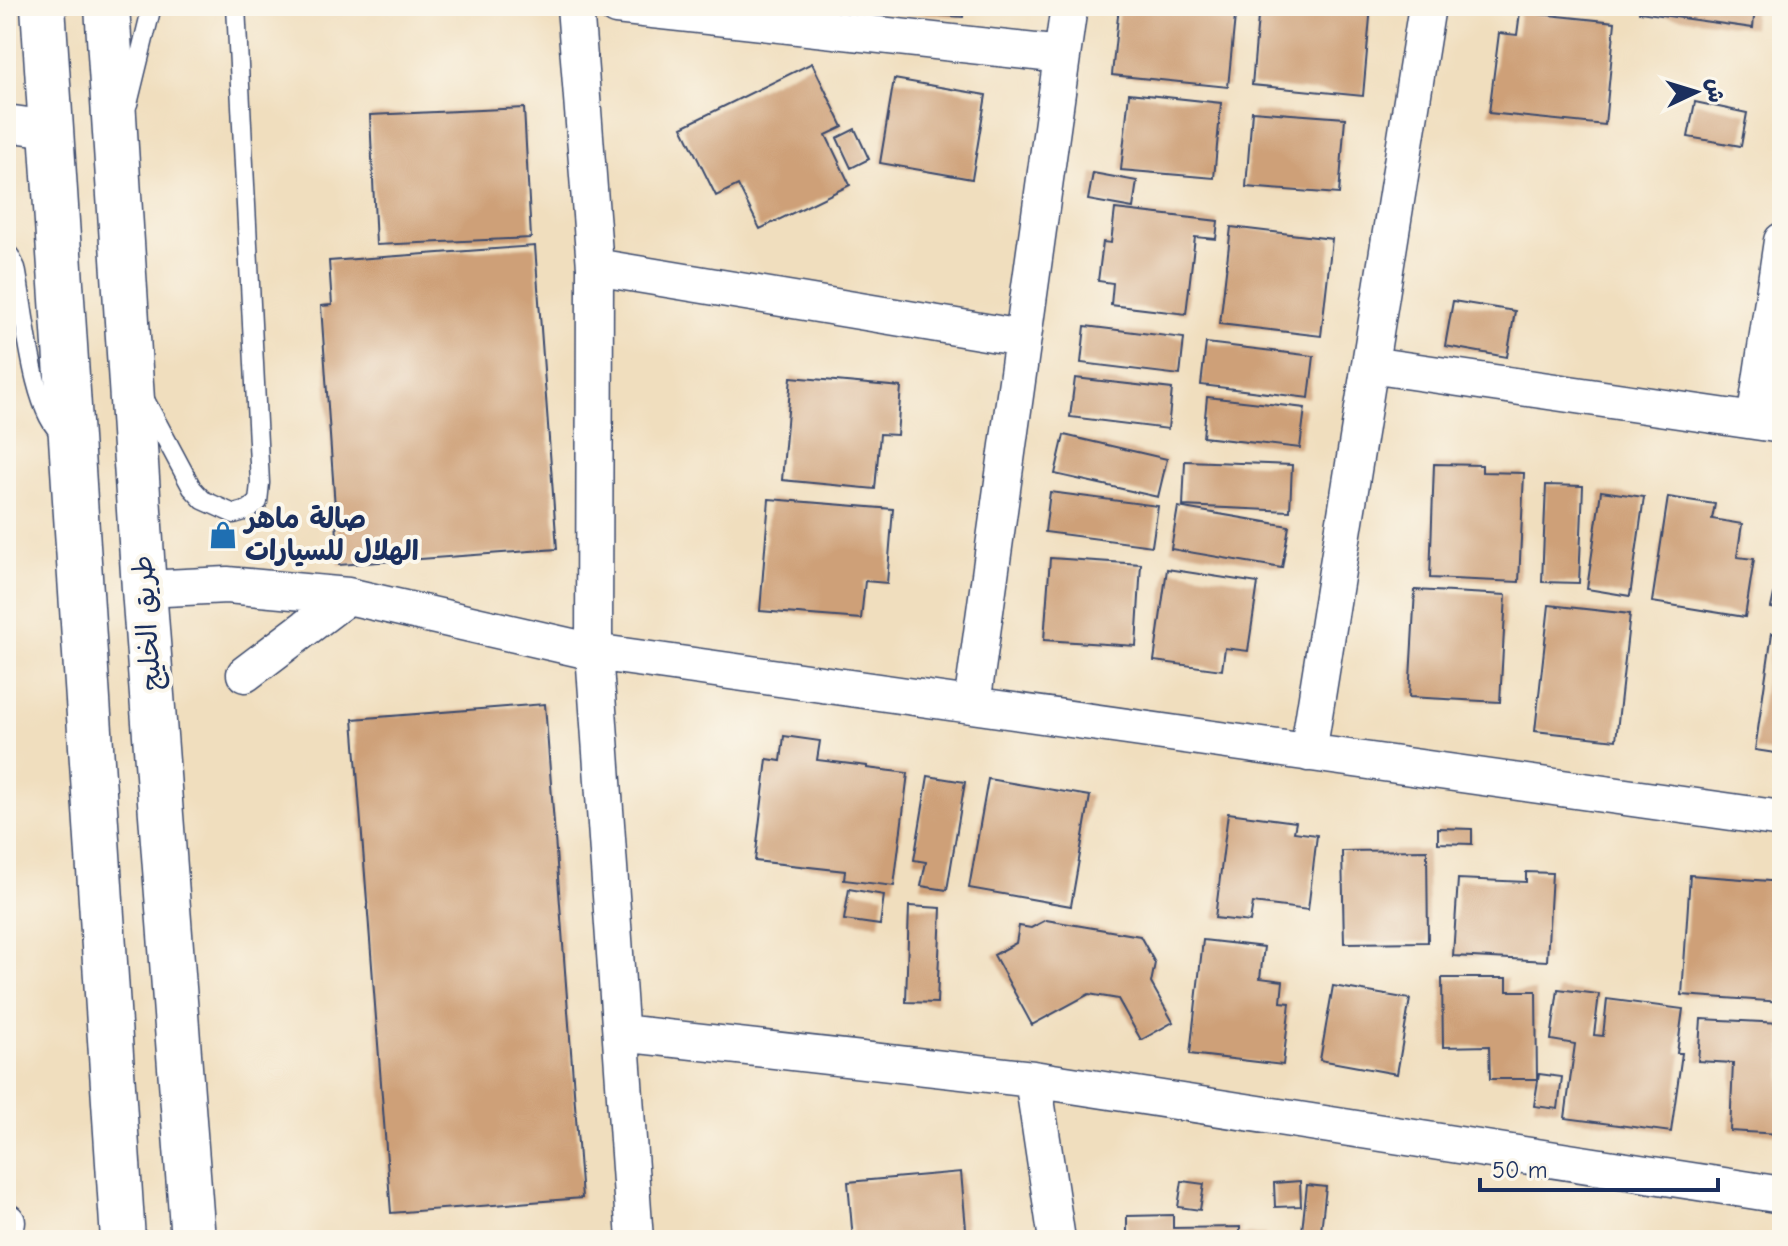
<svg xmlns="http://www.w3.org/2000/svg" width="1788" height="1246" font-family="'Comic Neue','Playpen Sans Arabic',sans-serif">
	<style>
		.building { fill: #cea078 }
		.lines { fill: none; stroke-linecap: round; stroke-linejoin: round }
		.service-casing { stroke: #3b496c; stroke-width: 21 }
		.minor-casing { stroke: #3b496c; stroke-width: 39 }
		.primary-casing { stroke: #3b496c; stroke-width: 47 }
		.service { stroke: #fff; stroke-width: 18 }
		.minor { stroke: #fff; stroke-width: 36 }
		.primary { stroke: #fff; stroke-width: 44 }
		.labels { text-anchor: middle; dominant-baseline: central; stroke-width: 8; stroke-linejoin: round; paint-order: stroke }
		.poi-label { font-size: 28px; font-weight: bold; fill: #1b2f5e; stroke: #fbf7ec; text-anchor: start }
		.street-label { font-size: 28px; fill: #1b2f5e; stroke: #fbf7ec }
	</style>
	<rect width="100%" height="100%" fill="#fbf7ec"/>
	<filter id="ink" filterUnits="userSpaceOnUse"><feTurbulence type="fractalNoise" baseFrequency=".0125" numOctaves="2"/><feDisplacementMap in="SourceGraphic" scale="16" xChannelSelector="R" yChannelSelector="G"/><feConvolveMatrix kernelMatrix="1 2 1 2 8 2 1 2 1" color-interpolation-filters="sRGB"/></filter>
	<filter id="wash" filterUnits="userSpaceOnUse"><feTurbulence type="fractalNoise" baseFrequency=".006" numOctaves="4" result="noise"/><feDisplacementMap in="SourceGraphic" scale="32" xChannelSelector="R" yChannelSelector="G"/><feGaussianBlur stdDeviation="1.8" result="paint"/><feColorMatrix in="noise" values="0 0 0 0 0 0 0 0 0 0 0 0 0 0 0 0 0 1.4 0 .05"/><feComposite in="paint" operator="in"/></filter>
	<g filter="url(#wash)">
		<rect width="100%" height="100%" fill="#f0debe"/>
		<g id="blocks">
			<path class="building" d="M836 6H964L963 17 836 8Z
				M1119 6H1236L1228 87 1112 75Z
				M1259 6H1371L1363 96 1252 85Z
				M1640 6H1755L1753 28 1639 12Z
				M1520 12 1615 22 1605 125 1489 113 1499 33 1517 35Z
				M812 63 843 127 826 135 850 185 760 229 738 185 716 196 682 127Z
				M894 79 986 95 972 179 880 163Z
				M1129 93 1221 103 1214 178 1121 170Z
				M1695 102 1747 113 1741 146 1688 137Z
				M524 108 531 238 376 245 370 115Z
				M1252 111 1345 118 1339 194 1246 187Z
				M855 129 869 159 851 168 837 138Z
				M1093 173 1137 181 1133 208 1088 200Z
				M1115 209 1218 221 1216 239 1195 237 1186 314 1111 305 1113 283 1098 281 1103 242 1111 243Z
				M1231 227 1332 239 1321 336 1220 324Z
				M535 246 557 549 339 565 321 306 332 305 329 261Z
				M1453 301 1515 311 1507 357 1445 346Z
				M1085 326 1184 338 1180 375 1081 363Z
				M1206 343 1314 356 1309 398 1201 385Z
				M791 377 901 387 897 435 880 434 875 489 782 480Z
				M1075 378 1172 389 1168 429 1070 417Z
				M1207 397 1305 408 1300 448 1203 437Z
				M1064 435 1167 459 1158 497 1055 474Z
				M1185 461 1292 465 1290 511 1183 506Z
				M1434 464 1482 465V472L1524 473 1519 582 1430 578Z
				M1546 485 1583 486 1579 583 1542 582Z
				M1601 491 1644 497 1630 596 1587 589Z
				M1050 492 1158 506 1152 546 1045 532Z
				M1668 497 1715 504 1712 519 1742 524 1737 557 1754 559 1745 617 1652 602Z
				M769 499 893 509 887 583 865 581 861 619 760 611Z
				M1178 507 1289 526 1282 568 1171 549Z
				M1050 558 1141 564 1136 646 1044 640Z
				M1781 562H1782V610L1771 608Z
				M1167 569 1258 583 1248 651 1225 648 1222 670 1154 661Z
				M1415 590 1506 595 1500 702 1409 697Z
				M1549 605 1630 614 1616 740 1535 731Z
				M1772 633 1782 635V754L1755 750Z
				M545 704 582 1198 391 1213 353 719Z
				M784 736 820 741 817 760 867 766V768L908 773 894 886 844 880 845 871 755 861 767 759 781 761Z
				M928 776 965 782 947 890 921 886 926 862 914 860Z
				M988 779 1090 796 1071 906 969 888Z
				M1228 813 1296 822 1294 832 1317 835 1308 910 1253 903 1250 922 1215 918Z
				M1438 828 1472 829V844L1438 843Z
				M1427 850 1428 942 1344 943 1342 851Z
				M1526 872 1552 873 1547 961 1453 956 1458 879 1526 882Z
				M1690 875 1782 882V1002L1682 995Z
				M849 889 884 895 880 925 844 920Z
				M909 906 941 908 937 1003 906 1002Z
				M1046 920 1140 936 1155 963 1151 983 1173 1022 1141 1040 1118 999 1089 994 1032 1025 994 955 1016 943 1019 926 1031 928Z
				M1203 940 1264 947 1260 978 1283 981 1281 1002 1290 1003 1283 1065 1190 1054Z
				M1442 978H1507V991H1536L1537 1079H1490L1489 1046 1443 1047Z
				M1333 986 1410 999 1397 1074 1320 1060Z
				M1558 989 1599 994 1594 1035 1603 1036 1607 999 1683 1009 1677 1053H1682L1671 1132 1565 1118 1575 1044 1551 1040Z
				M1701 1019 1782 1023V1070L1779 1134 1730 1131 1733 1063 1698 1061Z
				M1539 1074 1562 1077 1558 1109 1534 1106Z
				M961 1172 967 1240H853L848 1182Z
				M1182 1181 1204 1184 1200 1210 1178 1207Z
				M1300 1181 1301 1206 1275 1207 1274 1183Z
				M1307 1185 1326 1187 1320 1240H1301Z
				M1173 1215V1228L1240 1227V1234H1265V1240H1127V1216Z"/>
		</g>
	</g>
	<g filter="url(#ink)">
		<use href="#blocks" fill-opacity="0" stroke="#3b496c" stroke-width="2"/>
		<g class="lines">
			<defs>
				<path id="service" d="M128 104 152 6
					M6 254 10 256 16 268C24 306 32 414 62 434
					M144 398 192 488 203 500 234 514 248 510 258 502 260 483 236 6"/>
				<path id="minor" d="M575 6 595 267 594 652 635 1240
					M616 6 1062 55
					M6 123 50 129
					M595 267 1022 338
					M1370 365 1782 425
					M1755 421 1782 241
					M144 589 227 585 348 596 594 652 1782 819
					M245 674 348 596
					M972 705 1069 6
					M1308 753 1427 6
					M621 1033 1033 1079 1782 1195
					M1033 1079 1057 1240
					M6 1222H7"/>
				<path id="primary" d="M43 6 123 1240
					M107 6 144 589 193 1240"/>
			</defs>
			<use href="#service" class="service-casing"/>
			<use href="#minor" class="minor-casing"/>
			<use href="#primary" class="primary-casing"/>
			<use href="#service" class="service"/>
			<use href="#minor" class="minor"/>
			<use href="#primary" class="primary"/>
		</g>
	</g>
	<defs>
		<symbol id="shop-bare" viewBox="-9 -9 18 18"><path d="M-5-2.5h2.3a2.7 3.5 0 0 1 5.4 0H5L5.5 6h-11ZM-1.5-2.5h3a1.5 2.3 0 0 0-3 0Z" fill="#1f6fb2" stroke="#fbf7ec" stroke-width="2.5" paint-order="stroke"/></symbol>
	</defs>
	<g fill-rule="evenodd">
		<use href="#shop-bare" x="203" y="515" width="40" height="40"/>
	</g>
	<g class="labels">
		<g class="poi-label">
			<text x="245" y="519">صالة ماهر<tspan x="245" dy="32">الهلال للسيارات</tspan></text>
		</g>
		<g class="street-label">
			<text transform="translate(147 623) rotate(-94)">طريق الخليج</text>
		</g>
	</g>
	<rect width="1788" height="1246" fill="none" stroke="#fbf7ec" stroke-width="32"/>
	<g transform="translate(1696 92) rotate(86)" stroke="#fbf7ec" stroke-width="6" paint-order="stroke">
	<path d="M0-6L14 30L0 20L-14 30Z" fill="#1b2f5e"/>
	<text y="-12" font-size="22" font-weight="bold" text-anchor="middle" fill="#1b2f5e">ش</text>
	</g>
	<path d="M1480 1178v12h238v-12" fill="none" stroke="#1b2f5e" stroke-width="4"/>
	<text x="1492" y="1178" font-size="24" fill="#1b2f5e" stroke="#fbf7ec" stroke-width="6" paint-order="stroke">50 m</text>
</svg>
